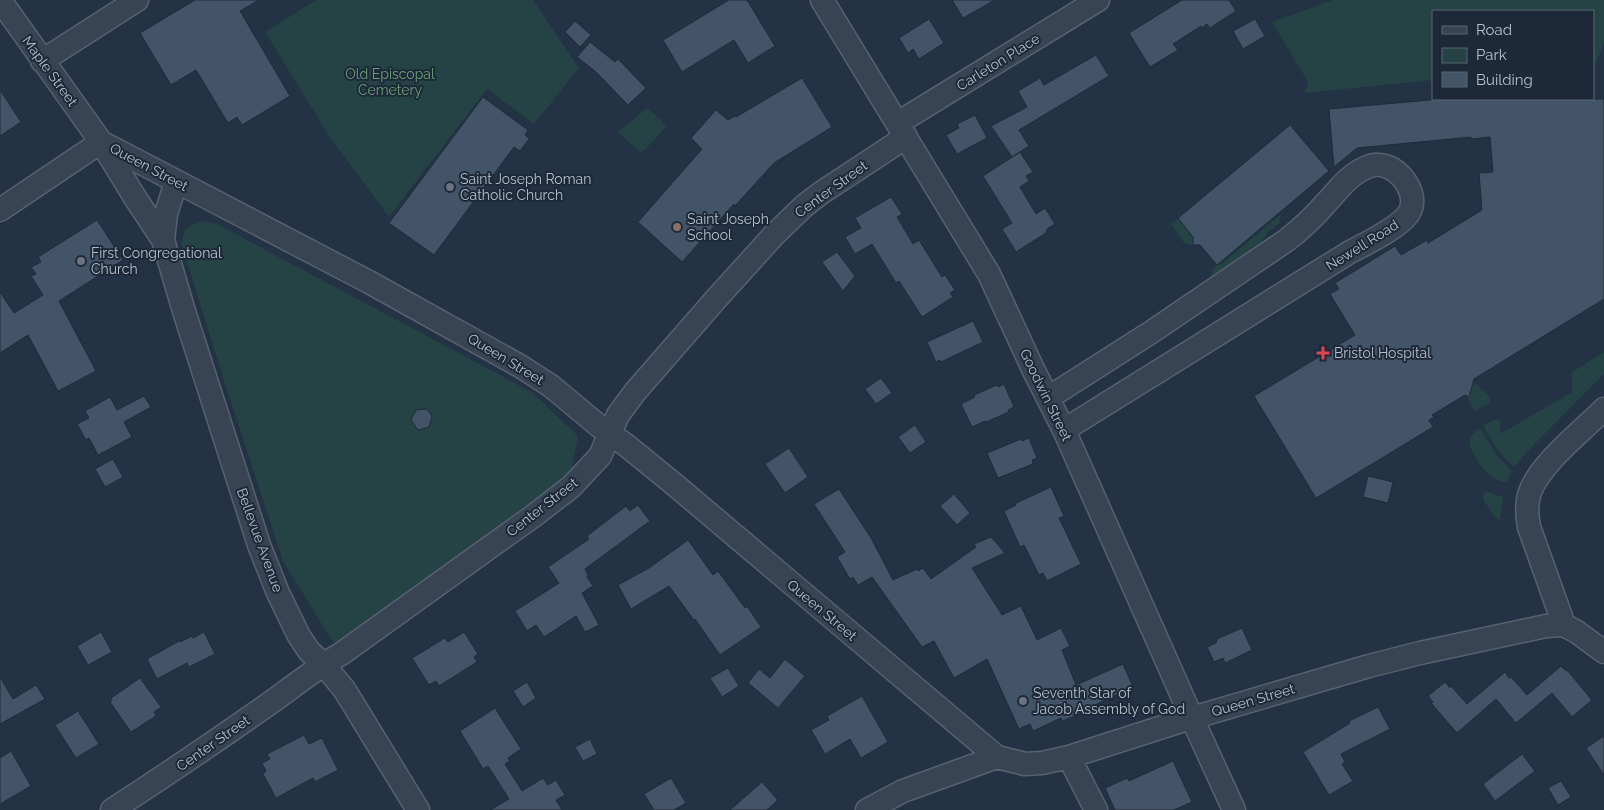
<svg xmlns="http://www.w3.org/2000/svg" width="1604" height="810" font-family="Raleway,sans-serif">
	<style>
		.green { fill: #254244 }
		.building { fill: #445468; stroke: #1f2b3a }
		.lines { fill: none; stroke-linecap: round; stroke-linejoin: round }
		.minor-casing { stroke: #566270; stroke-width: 25 }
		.minor { stroke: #384453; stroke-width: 22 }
		.worship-dot { fill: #6b7280; stroke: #1d2938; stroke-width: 2 }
		.education-dot { fill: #8d6e63; stroke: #1d2938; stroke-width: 2 }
		.health-dot { fill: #e0444e; stroke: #1d2938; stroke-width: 2 }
		.labels { text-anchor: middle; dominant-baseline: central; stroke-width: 4; stroke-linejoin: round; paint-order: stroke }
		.street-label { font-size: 14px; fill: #b5bfcd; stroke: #1d2938 }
		.park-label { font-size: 14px; fill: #6aa074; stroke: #1d2938 }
		.poi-label { font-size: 14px; fill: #b5bfcd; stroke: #1d2938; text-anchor: start }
	</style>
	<rect width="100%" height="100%" fill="#233244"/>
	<path class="green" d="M316 0H533L579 68 534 124 487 89 389 217 331 139 265 32Z
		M1333 0H1604V43L1596 63H1593V11H1433V80L1305 93 1308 82 1272 22Z
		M647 108 661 120 666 127 645 150 640 152 618 132Z
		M1281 214 1279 224 1268 232 1263 239 1249 275 1220 292C1214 282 1205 274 1217 265H1220Z
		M1178 218 1193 237V245L1184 243 1171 224Z
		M200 221 217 224 532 392 578 436 571 473 334 644 283 561 225 384 181 243 185 229Z
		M1604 352V374L1527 452 1515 467C1500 456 1492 441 1483 425L1497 419 1500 422V434L1572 392V372Z
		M1473 383 1477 384C1481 391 1492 394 1491 402L1475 411 1466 396H1469Z
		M1480 428 1498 457 1512 471 1507 483C1502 481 1496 480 1492 477 1486 473 1482 468 1478 462 1470 449 1463 438 1480 428Z
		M1485 491 1503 497 1500 520C1491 516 1489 507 1483 500Z"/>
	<path class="building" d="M195 0H259L240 11 290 96 242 125 237 117 228 123 196 70 171 85 140 33Z
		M729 0H747L775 46 748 63 734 40 682 72 663 40Z
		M952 0H995L963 18Z
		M1182 0H1229L1236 11 1210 28 1207 24 1202 28 1201 26 1173 44 1178 50 1150 67 1129 33Z
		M929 19 944 43 919 59 913 49 908 53 899 38Z
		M1255 19 1265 36 1243 49 1233 31Z
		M575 21 591 35 580 47 565 32Z
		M590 42 615 62 618 59 646 88 628 105 596 72 577 57Z
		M1096 55 1109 76 1019 130 1029 146 1012 157 991 126 1027 107 1018 91 1040 78 1044 85Z
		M802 78 832 127 774 163 735 206 734 204 682 262 638 222 702 149 691 138 716 110 728 120 735 116 736 117Z
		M0 90 21 122 0 136Z
		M483 97 528 130 525 135 529 139 520 151 514 147 434 255 389 223Z
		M1441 99H1604V299L1474 379 1469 397 1465 395 1432 415 1434 417 1429 420 1433 427 1316 498 1254 396 1355 335 1330 294 1339 289 1335 283 1395 246 1401 255 1427 240 1428 243 1482 210 1479 173 1493 172 1490 137 1471 139V137L1357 148 1334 167 1329 109Z
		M975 115 987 138 957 154 946 135 959 128 957 124Z
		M1290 125 1329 171 1217 265 1200 245H1193V237L1178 218Z
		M1020 152 1033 172 1026 176 1029 181 1020 187 1036 214 1045 208 1055 224 1047 229 1046 233 1016 252 1002 229 1012 223 983 176Z
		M891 197 902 214 897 217 913 244 919 240 942 277 945 275 955 290 950 293 953 297 922 317 899 281 896 283 872 244 855 254 845 237 861 228 855 218Z
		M97 220 123 260 59 301 96 371 58 391 28 335 0 353V292L14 313 43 295 31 276 36 274 31 267 41 262 38 257Z
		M837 252 855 276 843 291 822 262Z
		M973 321 983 342 941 362 940 360 936 362 927 342Z
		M881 378 892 393 876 404 865 389Z
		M1004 384 1014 407 1008 410 1009 412 986 422 985 421 972 427 961 404 975 397 974 395 997 385 998 387Z
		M144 396 151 407 124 422 132 437 98 455 89 438 86 440 77 424 89 418 85 411 110 397 117 410Z
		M427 409 432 416 429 427 418 430 411 420 416 410Z
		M915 425 926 442 910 453 898 437Z
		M1029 438 1037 458 1032 460 1033 464 998 478 987 453 1021 439 1022 441Z
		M789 448 808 477 785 493 765 464Z
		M113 459 123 477 105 487 95 469Z
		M1368 476 1393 482 1388 503 1363 497Z
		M1051 487 1064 516 1059 518 1081 564 1047 581 1043 573 1039 575 1024 545 1020 547 1004 511 1016 505V503Z
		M839 489 871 538 893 580 917 569 918 571 923 568 931 579 976 547 974 544 991 537 1005 553 972 568 1002 615 1021 606 1037 640 1061 628 1070 646 1062 650 1076 685 1123 664 1133 687 1084 710 1085 712 1062 721 1061 718 1033 731 1030 724 1019 729 987 659 954 678 934 641 922 647 872 577 858 585 853 577 850 579 837 557 845 552 814 504Z
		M954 494 970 513 957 525 940 506Z
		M638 505 650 521 585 569 588 575 587 577 593 586 582 593 599 625 585 632 576 616 544 637 536 625 527 631 515 611 559 583 548 567 589 539 587 536 626 506 630 511Z
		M688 540 713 575 718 571 745 608 747 606 761 627 720 655 695 619 694 620 669 586 631 609 618 585 649 568Z
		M1242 628 1252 650 1225 663 1223 658 1214 662 1207 647 1216 643 1217 639Z
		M101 632 112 652 88 665 77 646Z
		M204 632 215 654 189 667 187 663 157 679 147 659 179 641 180 642 192 636 193 638Z
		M464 632 478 654 474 657 477 662 439 686 436 681 429 685 412 658 445 638 448 642Z
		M785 659 805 676 778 708 748 683 759 669 770 678Z
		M1561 666 1566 671 1567 670 1592 700 1572 717 1552 693 1516 723 1496 699 1457 733 1431 703 1433 702 1428 696 1445 682 1450 688 1451 686 1467 704 1505 672 1509 678 1511 677 1527 695Z
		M728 668 739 686 722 697 710 678Z
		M0 677 13 699 36 685 45 699 0 724Z
		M140 678 161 707 154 712 156 716 131 732 110 702 112 700 111 698Z
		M527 682 536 698 523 707 513 691Z
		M862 696 888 742 861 758 850 739 825 754 811 730 829 720 827 716Z
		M1378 707 1390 729 1341 754 1345 762 1342 764 1353 781 1329 795 1303 752 1350 723 1349 721Z
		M495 708 521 749 508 758 510 761 505 764 522 791 543 778 548 785 556 780 565 795 556 800 562 810H490L509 799 488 766 483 769 460 731Z
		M78 711 99 744 76 758 55 725Z
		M304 735 309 744 322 738 338 770 315 782 313 778 276 798 263 774 266 771 262 763 270 759 267 754Z
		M1604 736V775L1586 748Z
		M590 739 597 754 583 761 575 747Z
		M11 751 31 786 0 804V758Z
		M1522 754 1535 771 1495 801 1483 784Z
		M1173 761 1192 802 1174 810H1115L1105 788 1127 778 1129 781Z
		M671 778 686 803 674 810H654L644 794Z
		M1561 781 1571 797 1558 805 1548 788Z
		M762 782 778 800 767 810H730Z"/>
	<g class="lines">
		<defs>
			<path id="minor" d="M0 0 101 142 134 196 163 240 183 308 259 545 278 593 299 636 309 651 323 664 344 689 418 810
				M822 0 989 274 1033 369 1064 430 1192 718 1234 810
				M42 61 137 0
				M898 123 1098 0
				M101 142 369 282 520 366 551 386 599 426 626 445 675 485 997 757 1025 764 1042 763 1069 757 1175 723 1369 666 1420 653 1546 626 1564 625 1577 632 1604 652
				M0 210 101 142
				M163 240 166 214 176 182
				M1048 398 1150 333 1287 240C1301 229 1314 217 1326 203 1339 189 1350 173 1370 166 1393 158 1420 190 1410 211 1403 226 1365 244 1350 252L1064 430
				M1564 625 1529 527C1527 516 1526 503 1530 492 1540 464 1582 431 1604 409
				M1069 757 1096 810
				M112 810C163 777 213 743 263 708 289 690 314 669 341 654L536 514 571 487 600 456 618 415 635 392 716 299 774 235 804 206 821 193 906 137
				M867 810 903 791 997 757"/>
		</defs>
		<use href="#minor" class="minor-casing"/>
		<use href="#minor" class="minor"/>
	</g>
	<g class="worship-dot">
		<circle cx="450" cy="187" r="5"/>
		<circle cx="81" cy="261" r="5"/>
		<circle cx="1023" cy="701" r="5"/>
	</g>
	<circle class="education-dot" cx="677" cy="227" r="5"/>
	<path class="health-dot" d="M1320.5 345.5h5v5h5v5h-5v5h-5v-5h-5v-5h5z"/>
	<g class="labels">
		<g class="street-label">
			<text transform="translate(998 62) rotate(-32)">Carleton Place</text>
			<text transform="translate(50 71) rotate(54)">Maple Street</text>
			<text transform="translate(149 167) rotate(28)">Queen Street</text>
			<text transform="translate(831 189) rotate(-36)">Center Street</text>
			<text transform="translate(1362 245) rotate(-32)">Newell Road</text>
			<text transform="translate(506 359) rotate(31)">Queen Street</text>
			<text transform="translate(1046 395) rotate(64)">Goodwin Street</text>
			<text transform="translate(542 507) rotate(-38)">Center Street</text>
			<text transform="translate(260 540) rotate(70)">Bellevue Avenue</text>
			<text transform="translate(822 610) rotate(40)">Queen Street</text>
			<text transform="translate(1253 700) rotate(-16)">Queen Street</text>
			<text transform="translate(213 743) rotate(-35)">Center Street</text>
		</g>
		<g class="park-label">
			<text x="390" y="74">Old Episcopal<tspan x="390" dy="16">Cemetery</tspan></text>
		</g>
		<g class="poi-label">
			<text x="460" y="179">Saint Joseph Roman<tspan x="460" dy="16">Catholic Church</tspan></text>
			<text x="687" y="219">Saint Joseph<tspan x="687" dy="16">School</tspan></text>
			<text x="91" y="253">First Congregational<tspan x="91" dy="16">Church</tspan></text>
			<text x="1334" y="353">Bristol Hospital</text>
			<text x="1033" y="693">Seventh Star of<tspan x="1033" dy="16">Jacob Assembly of God</tspan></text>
		</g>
	</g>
	<rect x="1432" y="10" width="162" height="90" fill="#1d2938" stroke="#5a6574"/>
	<rect x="1442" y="26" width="25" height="8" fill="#384453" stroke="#5a6574"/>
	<text x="1476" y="35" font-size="15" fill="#b5bfcd">Road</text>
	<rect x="1442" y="48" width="25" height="15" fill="#254244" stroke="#5a6574"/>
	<text x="1476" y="60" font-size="15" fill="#b5bfcd">Park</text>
	<rect x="1442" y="72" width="25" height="15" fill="#445468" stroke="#5a6574"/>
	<text x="1476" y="85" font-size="15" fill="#b5bfcd">Building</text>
</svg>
